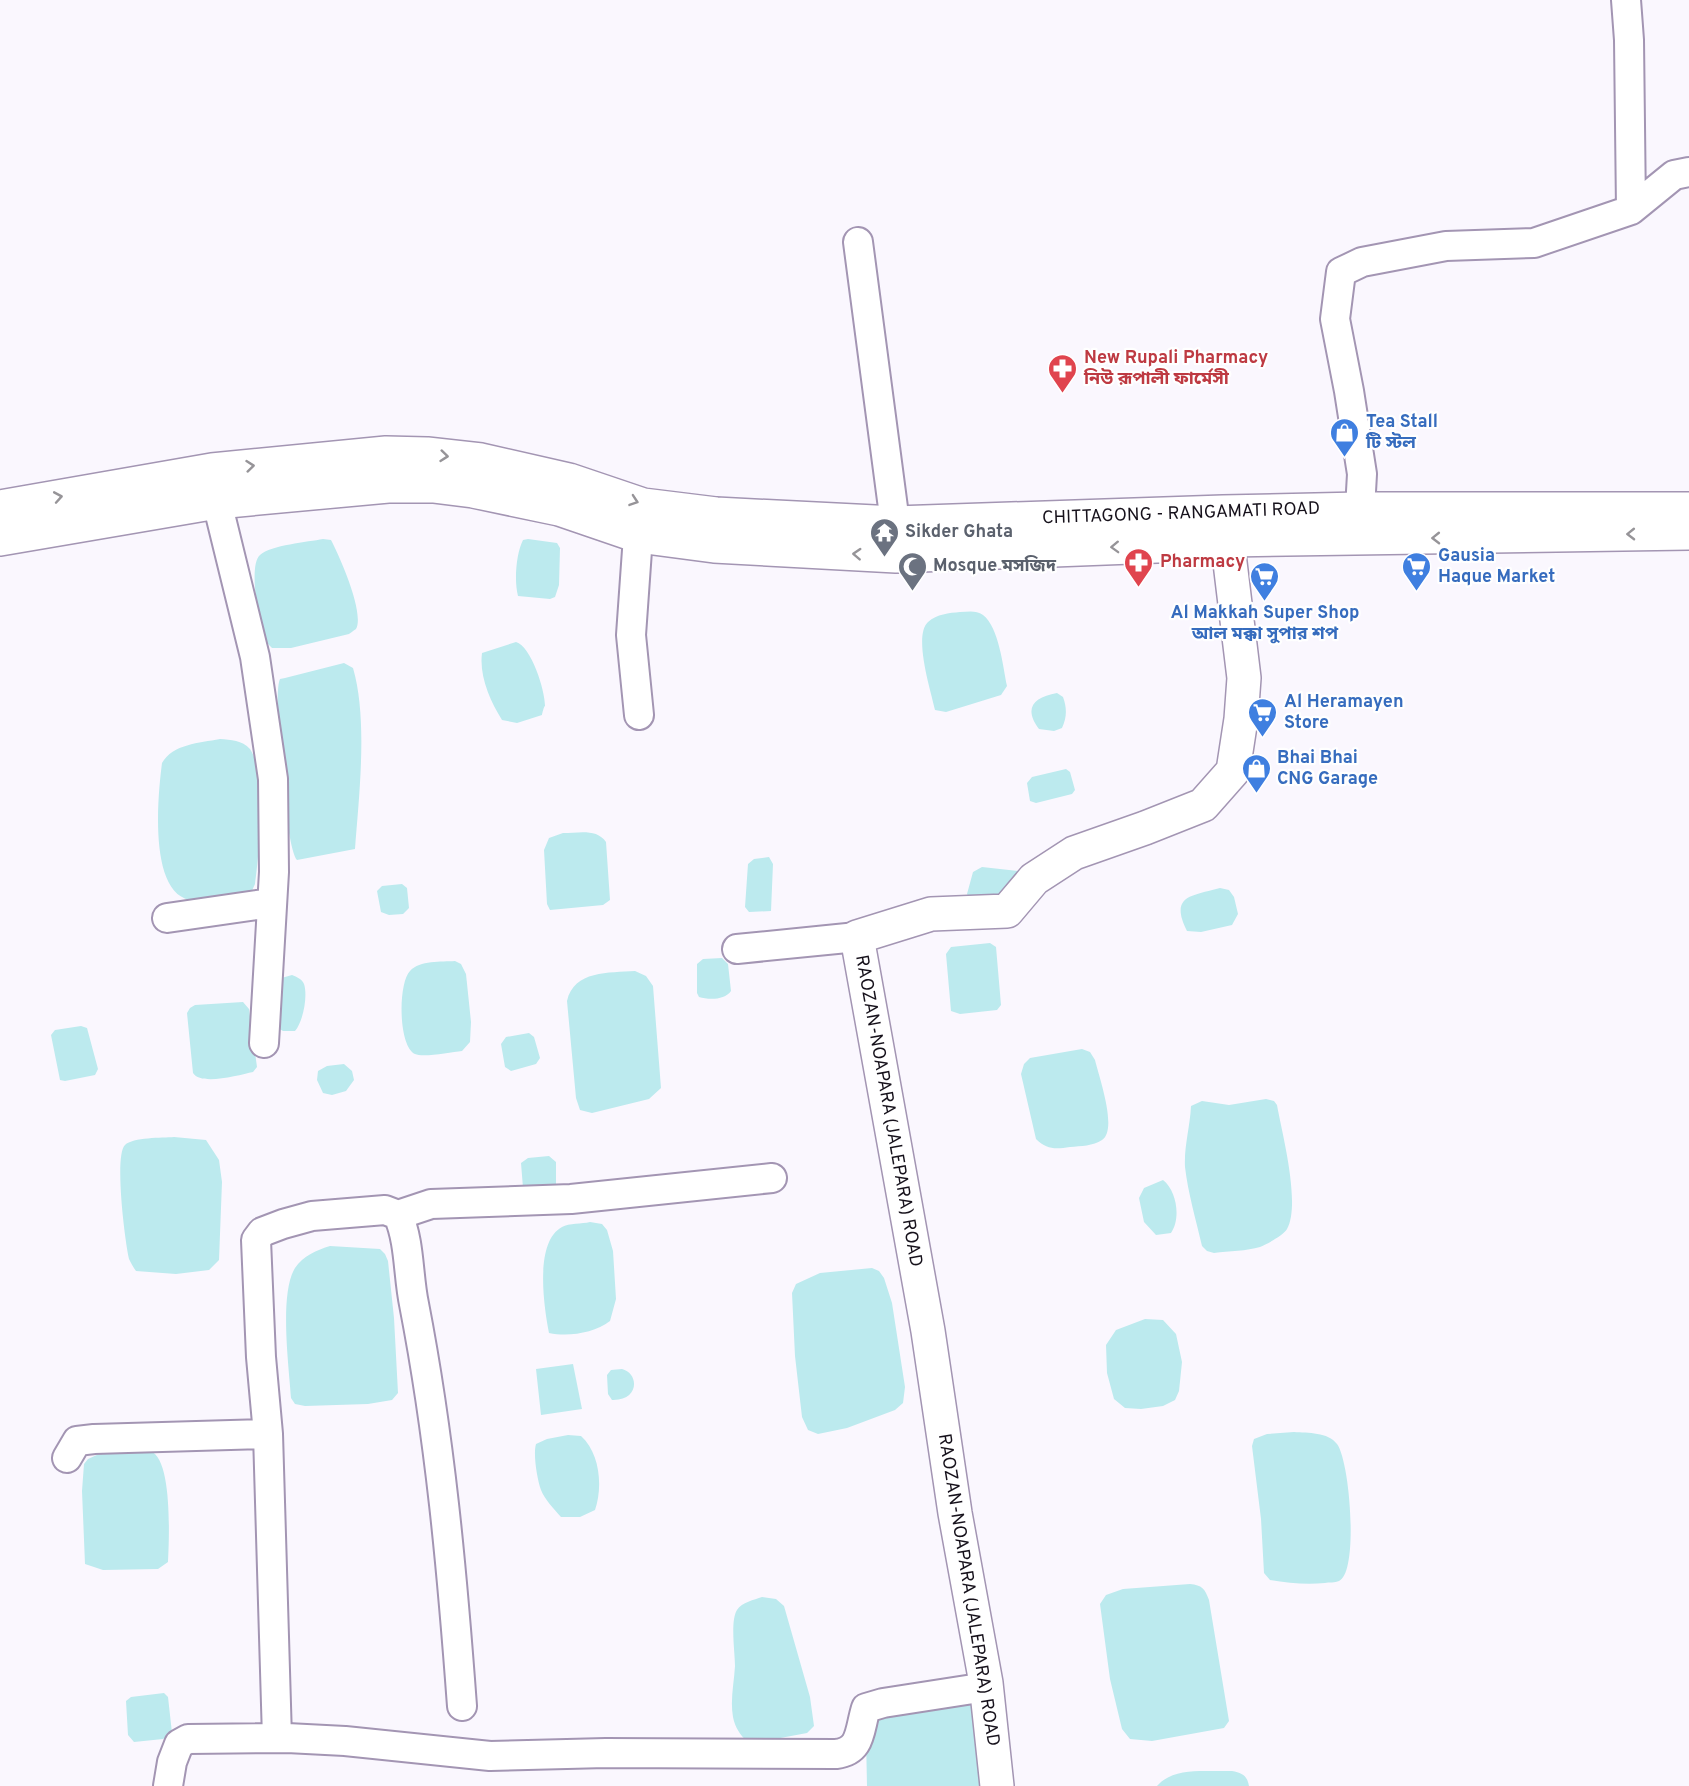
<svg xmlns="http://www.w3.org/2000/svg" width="1689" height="1786" font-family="Overpass,'Noto Sans Bengali',sans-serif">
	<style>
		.water { fill: #bceaee }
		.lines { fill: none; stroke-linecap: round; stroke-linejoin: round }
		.minor-casing { stroke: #a395b3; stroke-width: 32 }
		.major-casing { stroke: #a395b3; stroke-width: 36 }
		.highway-casing { stroke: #a395b3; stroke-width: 36 }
		.minor { stroke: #fff; stroke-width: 28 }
		.major { stroke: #fff; stroke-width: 33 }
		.highway { stroke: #fff; stroke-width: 33 }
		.oneway { stroke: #969498 }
		.labels { text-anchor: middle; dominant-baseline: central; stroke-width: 4.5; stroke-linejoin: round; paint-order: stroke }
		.health-label { font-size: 18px; font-weight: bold; fill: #be3a42; stroke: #fff; text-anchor: start }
		.shop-label { font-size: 18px; font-weight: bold; fill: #366cbe; stroke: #fff; text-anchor: start }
		.street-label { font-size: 18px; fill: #16111b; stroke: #fff }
		.worship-label { font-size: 18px; font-weight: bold; fill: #5b616d; stroke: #fff; text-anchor: start }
	</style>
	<rect width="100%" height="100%" fill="#faf7fe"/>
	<path class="water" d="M323 539 331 540C339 555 365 613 356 629 356 629 349 634 349 634L291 648H272C269 645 266 642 264 637 259 623 248 565 260 555 271 545 308 542 323 539Z
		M528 539 557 543 560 548 559 585 555 597 550 599 518 596C514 581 516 554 523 540Z
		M960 612C968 612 976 610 983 615 999 627 1003 667 1007 686L1001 695 946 712 935 710C931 691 913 636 928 622 937 614 949 613 960 612Z
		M516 642C531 646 545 690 545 706 544 706 542 714 542 715L517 723 502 720C490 701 479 676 482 653Z
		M344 663 353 668C368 719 359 796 355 849L297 860C286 850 272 694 280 679L285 678Z
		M1057 693 1063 697C1067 708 1067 717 1062 728L1054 731 1039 729C1023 708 1034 697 1057 693Z
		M220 739C231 740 242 740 250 749 267 773 259 855 255 884L250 895C235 896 203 903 190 900 148 892 158 794 162 763 173 744 199 743 220 739Z
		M1066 769 1070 772 1075 790 1072 794 1036 803 1030 801 1027 783 1032 777Z
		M563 833C578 833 597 828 606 842L610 900 603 905 550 910 547 904 544 850 549 838Z
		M769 857 773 864 771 911 749 912 745 907 748 864 754 859Z
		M982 867 1019 871 1021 875 1006 895 970 899 967 894 973 872Z
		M402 884 407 888 409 908 403 914 389 915 381 912 377 891 382 886Z
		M1220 888 1229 890 1234 897 1238 914 1232 925 1201 932 1187 931C1169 895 1192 896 1220 888Z
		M990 943 996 947 1001 1005 997 1010 960 1014 951 1011 946 954 951 947Z
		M722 958 728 964 731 991C725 1000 709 1000 699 997L697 993V964L703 959Z
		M455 961 461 964 466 974 471 1022 470 1042 462 1051C451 1052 423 1058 415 1054 398 1046 398 983 410 971 420 960 441 962 455 961Z
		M635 971 646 976 653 986 661 1088 649 1099 592 1113 580 1110 576 1098 567 1001C574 970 609 973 635 971Z
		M292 975C297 977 302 979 304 984 308 996 303 1022 295 1031H283L276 1027 278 979Z
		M243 1002 249 1009 257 1067 253 1072C239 1075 201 1086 193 1073L187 1013 190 1008 195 1005Z
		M81 1026 87 1028 98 1069 95 1075 65 1081 60 1080 51 1035 55 1030Z
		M529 1033 534 1037 540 1058 536 1064 511 1071 505 1067 501 1044 506 1037Z
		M1082 1049 1090 1052 1095 1060C1099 1077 1118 1130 1102 1140 1093 1146 1081 1146 1070 1147 1056 1149 1047 1150 1036 1139L1021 1074 1024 1064 1030 1058Z
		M344 1064 352 1071 354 1080 346 1091 332 1095 323 1093 317 1080 318 1071 327 1066Z
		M1266 1099 1274 1101 1277 1105C1282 1133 1301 1204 1287 1229 1284 1235 1267 1244 1260 1247 1247 1251 1229 1251 1214 1253L1207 1251 1202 1246C1196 1220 1188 1193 1185 1167 1184 1146 1190 1127 1191 1106L1202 1101 1229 1105Z
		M174 1137 206 1140 219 1160 222 1182 219 1260 209 1270 176 1274 136 1271C133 1267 131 1263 129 1259 125 1242 114 1155 125 1145 133 1137 162 1138 174 1137Z
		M549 1156 556 1162V1189L523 1188 521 1163 528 1158Z
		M1163 1180C1177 1191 1181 1219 1171 1233L1156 1235 1144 1222 1139 1198 1144 1188Z
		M590 1222 602 1224 607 1230 613 1251 616 1299 610 1321C594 1333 569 1337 549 1333 544 1307 534 1242 562 1227 569 1223 582 1224 590 1222Z
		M330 1246 380 1249 385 1254 388 1261 394 1318 398 1393 392 1400 368 1404 305 1406 295 1404 291 1398C289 1367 279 1294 295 1268 303 1256 317 1250 330 1246Z
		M872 1268 879 1271 884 1278 892 1303 905 1387 903 1403 895 1410 847 1428 818 1434 808 1430 802 1417 795 1356 792 1293 796 1284 820 1273Z
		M1145 1319 1163 1320 1176 1334 1182 1362 1179 1391 1175 1400 1163 1406 1141 1409 1125 1408 1114 1399 1107 1373 1106 1345 1116 1330Z
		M573 1364 582 1409 541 1415 536 1369Z
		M622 1369C639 1373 640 1401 612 1400L608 1394 607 1375 611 1370Z
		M1294 1432C1308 1433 1328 1432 1337 1444 1350 1461 1359 1572 1339 1581 1335 1583 1329 1582 1325 1583 1306 1585 1289 1583 1270 1580L1264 1573 1261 1519 1252 1446 1254 1439 1267 1434Z
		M568 1435 581 1436C600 1453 603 1487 595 1510L580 1517H561C554 1509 545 1500 541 1490 537 1479 533 1454 536 1444L547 1439Z
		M150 1451C173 1458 169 1541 168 1562L158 1569 103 1570 85 1564 82 1491 84 1464 88 1459 99 1454Z
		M1190 1584C1202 1585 1205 1589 1209 1600L1229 1721 1224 1728 1152 1741 1130 1739 1122 1729 1110 1679 1100 1604 1106 1595 1123 1589Z
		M762 1597 776 1599 784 1606 810 1697 814 1726 807 1733 775 1739 747 1741C740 1735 735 1727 733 1717 730 1700 734 1683 735 1666 735 1652 730 1621 737 1610 742 1602 754 1600 762 1597Z
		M164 1693 168 1697 172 1733 163 1739 134 1742 128 1735 126 1701 131 1697Z
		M970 1702 974 1711 981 1786H867L866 1737 875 1717Z
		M1232 1771C1242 1773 1247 1775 1249 1786H1157C1174 1766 1207 1772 1232 1771Z"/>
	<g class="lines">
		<defs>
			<path id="minor" d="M1626 0 1629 40 1631 210
				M858 242 895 523
				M217 502 255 657 273 779 274 872 264 1043
				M1360 509 1362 474 1349 391 1335 319 1341 272 1362 262 1446 246 1534 243 1631 210 1674 175 1689 172
				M638 536 631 635 639 715
				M167 918 271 903
				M737 949 857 937
				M398 1215 431 1204 571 1199 772 1178
				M67 1458 77 1441 94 1439 268 1434
				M277 1738 268 1434 261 1357 256 1240 262 1232 283 1224 312 1216 385 1210 398 1215C410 1242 408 1276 414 1304 440 1438 452 1570 462 1706
				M168 1786 172 1762 179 1744 188 1739 287 1738 345 1741 490 1756 606 1753 836 1754C862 1751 859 1730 866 1708L883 1703 986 1687"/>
			<path id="major" d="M997 1786 986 1683 955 1513 928 1331 857 937 931 914 1007 911 1034 879 1074 853 1145 828 1203 805 1233 771 1241 719 1244 678 1224 513"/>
			<path id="highway" d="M0 507 212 470 386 453 427 454 481 460 569 480 643 505 716 514 895 523 1223 512 1360 509H1689
				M0 539 217 502 388 486H433L473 491 559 509 638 536 714 546 896 556 1183 545 1228 540 1689 533"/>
		</defs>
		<use href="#minor" class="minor-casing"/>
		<use href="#major" class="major-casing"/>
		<use href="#highway" class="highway-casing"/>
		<use href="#minor" class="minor"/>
		<use href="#major" class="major"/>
		<use href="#highway" class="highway"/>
	</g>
	<defs><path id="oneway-chevron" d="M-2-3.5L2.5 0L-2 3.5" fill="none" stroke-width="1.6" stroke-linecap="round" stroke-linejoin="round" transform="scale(1.5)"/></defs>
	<g class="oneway">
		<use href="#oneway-chevron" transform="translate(444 456) rotate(6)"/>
		<use href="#oneway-chevron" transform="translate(250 466) rotate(-6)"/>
		<use href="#oneway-chevron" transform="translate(58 497) rotate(-10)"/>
		<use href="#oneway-chevron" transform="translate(634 501) rotate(19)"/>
		<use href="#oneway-chevron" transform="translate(1631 534) rotate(179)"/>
		<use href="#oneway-chevron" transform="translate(1436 538) rotate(179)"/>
		<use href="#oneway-chevron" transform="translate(1115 547) rotate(178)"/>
		<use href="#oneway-chevron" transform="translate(857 554) rotate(-177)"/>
	</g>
	<defs>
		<symbol id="pharmacy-pin" viewBox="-11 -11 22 30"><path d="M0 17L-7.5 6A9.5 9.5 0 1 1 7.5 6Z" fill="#e0444e" stroke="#fff"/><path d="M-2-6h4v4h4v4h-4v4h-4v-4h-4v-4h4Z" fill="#fff"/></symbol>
		<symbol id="shop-pin" viewBox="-11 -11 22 30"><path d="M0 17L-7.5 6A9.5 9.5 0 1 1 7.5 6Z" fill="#3f7fe0" stroke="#fff"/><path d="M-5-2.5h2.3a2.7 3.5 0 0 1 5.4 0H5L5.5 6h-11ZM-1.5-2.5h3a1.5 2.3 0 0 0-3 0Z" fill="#fff"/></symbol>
		<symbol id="temple-pin" viewBox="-11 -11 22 30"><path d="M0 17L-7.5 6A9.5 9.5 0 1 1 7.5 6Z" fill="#6b7280" stroke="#fff"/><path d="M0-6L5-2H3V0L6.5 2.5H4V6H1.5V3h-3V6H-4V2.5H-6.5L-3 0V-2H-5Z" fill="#fff"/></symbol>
		<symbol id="mosque-pin" viewBox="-11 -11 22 30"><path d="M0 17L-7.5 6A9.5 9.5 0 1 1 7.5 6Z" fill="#6b7280" stroke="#fff"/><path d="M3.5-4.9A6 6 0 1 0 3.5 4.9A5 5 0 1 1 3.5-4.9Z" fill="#fff"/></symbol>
		<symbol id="supermarket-pin" viewBox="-11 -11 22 30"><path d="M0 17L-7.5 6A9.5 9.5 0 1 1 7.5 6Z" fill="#3f7fe0" stroke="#fff"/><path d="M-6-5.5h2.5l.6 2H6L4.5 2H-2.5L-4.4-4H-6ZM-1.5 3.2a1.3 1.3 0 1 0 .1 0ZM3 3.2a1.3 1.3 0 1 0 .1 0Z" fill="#fff"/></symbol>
	</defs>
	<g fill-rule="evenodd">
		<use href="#pharmacy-pin" x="1046" y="352" width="33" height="45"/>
		<use href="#shop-pin" x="1328" y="416" width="33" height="45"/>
		<use href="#temple-pin" x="868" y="516" width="33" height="45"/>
		<use href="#pharmacy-pin" x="1122" y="546" width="33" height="45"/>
		<use href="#mosque-pin" x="896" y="550" width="33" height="45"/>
		<use href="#supermarket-pin" x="1400" y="550" width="33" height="45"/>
		<use href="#supermarket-pin" x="1248" y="560" width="33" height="45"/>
		<use href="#supermarket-pin" x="1246" y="696" width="33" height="45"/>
		<use href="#shop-pin" x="1240" y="752" width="33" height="45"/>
	</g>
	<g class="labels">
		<g class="health-label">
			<text x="1084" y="358">New Rupali Pharmacy<tspan x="1084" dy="21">নিউ রূপালী ফার্মেসী</tspan></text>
			<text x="1160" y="562">Pharmacy</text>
		</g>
		<g class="shop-label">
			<text x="1366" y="422">Tea Stall<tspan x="1366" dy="21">টি স্টল</tspan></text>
			<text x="1438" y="556">Gausia<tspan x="1438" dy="21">Haque Market</tspan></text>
			<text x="1265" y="613" text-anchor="middle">Al Makkah Super Shop<tspan x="1265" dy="21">আল মক্কা সুপার শপ</tspan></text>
			<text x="1284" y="702">Al Heramayen<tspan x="1284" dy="21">Store</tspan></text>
			<text x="1277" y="758">Bhai Bhai<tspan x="1277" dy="21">CNG Garage</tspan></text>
		</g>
		<g class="street-label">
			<text transform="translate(1181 514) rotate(-2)">CHITTAGONG - RANGAMATI ROAD</text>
			<text transform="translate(888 1111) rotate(80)">RAOZAN-NOAPARA (JALEPARA) ROAD</text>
			<text transform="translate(968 1590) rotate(81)">RAOZAN-NOAPARA (JALEPARA) ROAD</text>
		</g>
		<g class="worship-label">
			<text x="905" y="532">Sikder Ghata</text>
			<text x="933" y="566">Mosque মসজিদ</text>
		</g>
	</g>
</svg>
